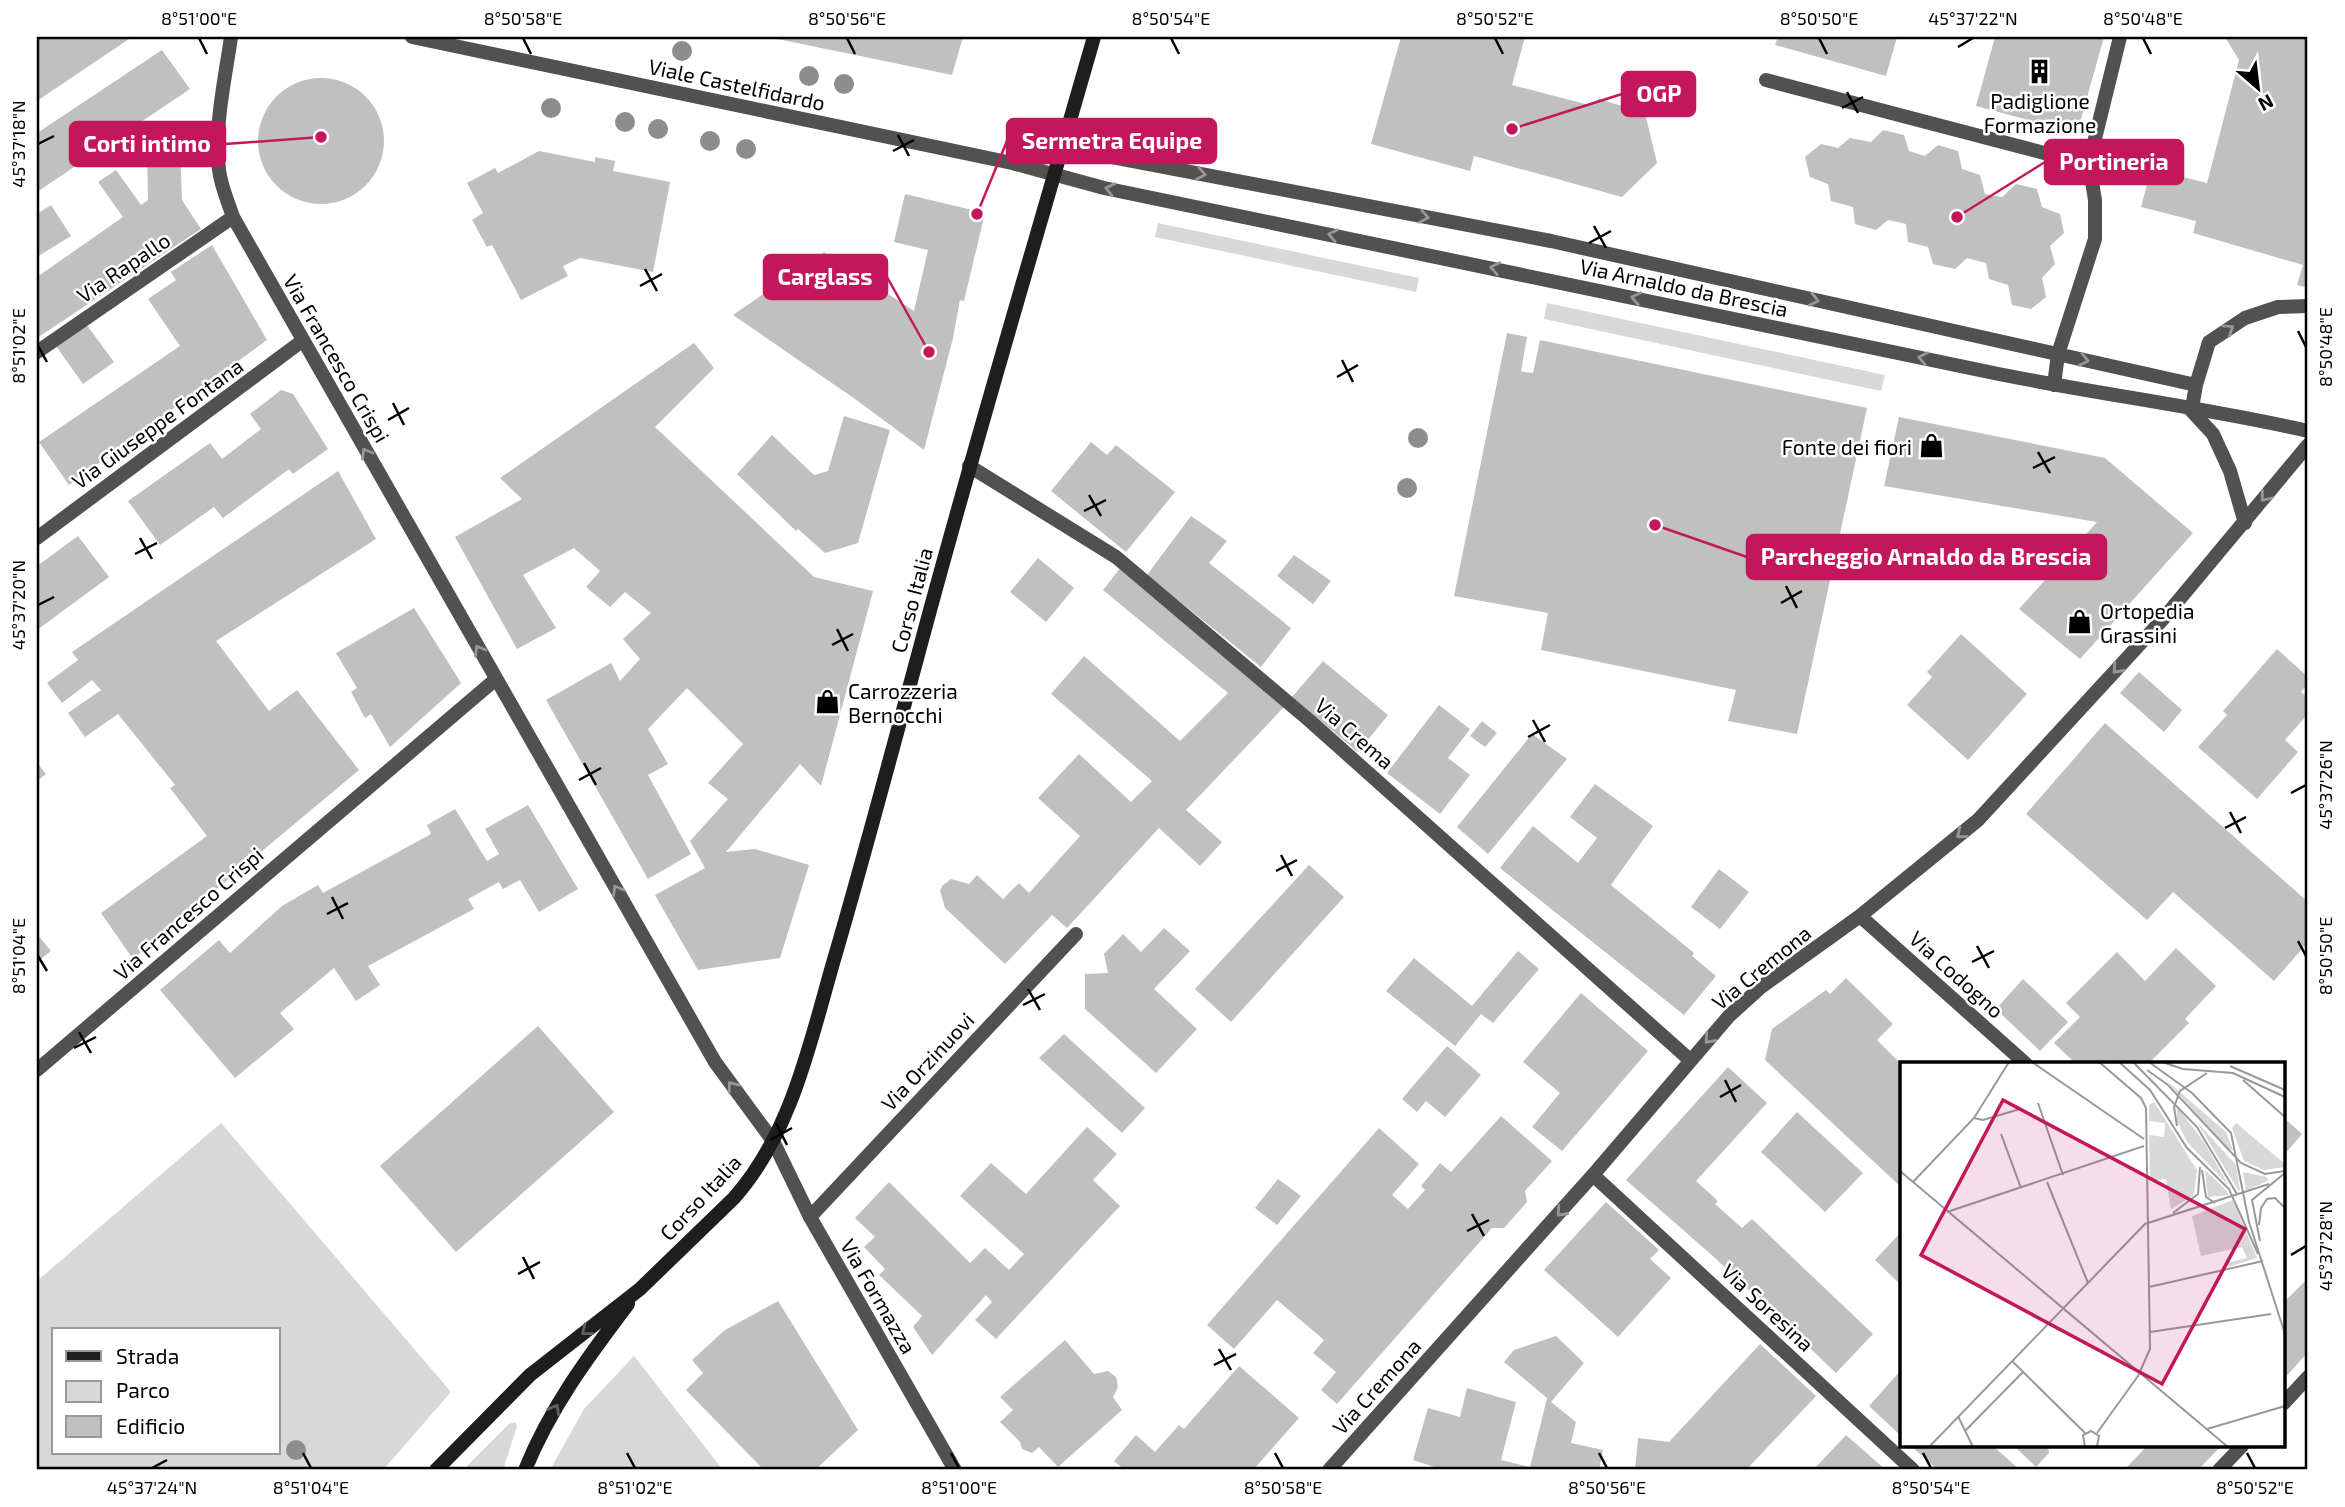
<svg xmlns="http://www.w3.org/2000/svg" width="2345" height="1507" font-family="'Exo 2',sans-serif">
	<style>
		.green { fill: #d8d8d8; fill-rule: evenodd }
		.building { fill: #c0c0c0 }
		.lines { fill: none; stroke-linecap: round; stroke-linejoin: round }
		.lane { stroke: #515151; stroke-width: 14 }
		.street { stroke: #515151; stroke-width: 14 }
		.secondary { stroke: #1e1e1e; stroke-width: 14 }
		.tree { fill: #8d8d8d }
		.oneway { stroke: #979797 }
		.oneway2 { stroke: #626262 }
		.ticks { fill: none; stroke: #000; stroke-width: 2.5 }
		.labels { text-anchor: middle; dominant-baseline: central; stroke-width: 5; stroke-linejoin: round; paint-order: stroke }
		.street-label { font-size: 21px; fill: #000; stroke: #fff }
		.poi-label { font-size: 21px; fill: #000; stroke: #fff; text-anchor: start }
		.inset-road { fill: none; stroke: #999; stroke-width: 2 }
		.view { fill: #c2185b; fill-opacity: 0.15; stroke: #c2185b; stroke-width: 3.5 }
		.inset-edge { fill: none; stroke: #000; stroke-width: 3.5 }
		.leader { fill: none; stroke: #c2185b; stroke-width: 2.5 }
		.callout-dot { fill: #c2185b; stroke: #fff; stroke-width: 2.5 }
		.callout { fill: #c2185b; stroke: #c2185b; stroke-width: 2.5 }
		.callout-label { font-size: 23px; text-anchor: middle; font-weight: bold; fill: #fff }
		.neatline { fill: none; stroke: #000; stroke-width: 2.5 }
		.ticks-label { font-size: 18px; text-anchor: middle; fill: #000 }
	</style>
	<rect width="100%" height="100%" fill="#fff"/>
	<path class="green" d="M1158 223 1419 278 1416 292 1155 237Z
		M1547 303 1885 375 1881 391 1544 319Z
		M221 1123 451 1392 383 1470H37V1281ZM54 1330H278V1453H54Z
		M634 1356 723 1470H550L584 1409Z
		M515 1422 517 1426 503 1470H463L509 1424Z"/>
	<path class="building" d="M37 37H118L129 39 37 101Z
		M768 37H963L952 75Z
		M1401 37H1525L1512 85 1589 105 1599 99 1645 113 1657 163 1622 197 1474 156 1470 171 1371 144Z
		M1778 37H1897L1886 76 1775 45Z
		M1995 37H2104L2077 133 1976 106Z
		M2225 37H2308V288L2297 285 2303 265 2193 233 2196 221 2141 207 2151 169 2207 183 2239 60Z
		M162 50 190 89 37 192V133Z
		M258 141a63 63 0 1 1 126 0a63 63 0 1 1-126 0Z
		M179 124 182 200 201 229 37 338V277L123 217 98 182 116 170 141 205 148 200 147 147Z
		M1883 130 1904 135 1909 151 1925 156 1938 145 1958 151 1962 169 1980 175 1985 194 2002 197 2016 184 2037 189 2042 207 2060 214 2064 233 2050 246 2055 264 2042 278 2046 297 2031 309 2012 305 2008 285 1989 279 1986 263 1967 258 1955 269 1933 264 1928 247 1908 242 1906 224 1888 220 1876 230 1855 224 1853 207 1831 201 1828 184 1810 177 1805 157 1821 144 1838 148 1850 138 1871 142Z
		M539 151 595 162V157L615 161 613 171 670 182 653 272 580 258 563 266 568 276 521 300 492 245 487 247 472 220 483 213 467 183 495 168 498 173Z
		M905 194 985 213 964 301 960 300 953 338 924 450 855 399 733 315 824 252 914 311 928 250 894 242Z
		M51 205 71 236 37 257V214Z
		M212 245 267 340 69 485 39 442 180 346 148 299 176 280 171 272Z
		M86 324 114 362 83 384 56 346Z
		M1507 333 1527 337 1521 371 1524 372 1533 373 1540 340 1867 408 1797 734 1728 721 1736 690 1541 650 1548 613 1454 596Z
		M694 343 714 368 655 427 814 577 873 591 821 786 800 764 726 852 755 849 809 865 780 958 698 970 655 895 705 868 690 841 728 799 708 783 743 744 687 688 648 729 668 764 648 775 691 854 648 879 546 700 611 663 620 681 640 659 623 639 651 613 625 592 610 607 586 587 600 571 574 548 523 575 556 628 517 649 455 537 522 499 500 478Z
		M281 390 293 394 328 449 293 474 289 469 223 518 214 507 160 545 128 501 210 443 222 459 261 429 250 414Z
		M844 416 890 430 858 543 825 553 798 529 796 531 737 474 772 435 814 475 828 471Z
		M1899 417 2105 458 2193 533 2080 659 2019 609 2097 522 1884 486Z
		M1091 442 1107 455 1116 445 1175 492 1126 552 1051 491Z
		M338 471 376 539 216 641 269 711 297 690 359 770 133 959 101 913 207 836 170 788 175 785 118 714 85 737 68 713 101 690 92 680 62 703 47 683 78 660 72 652Z
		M1191 516 1227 541 1209 563 1291 628 1261 667 1147 575Z
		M78 536 109 577 37 630V566Z
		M1294 555 1331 581 1313 604 1277 576Z
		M1038 558 1074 588 1046 622 1010 592Z
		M1121 567 1286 705 1186 810 1222 842 1200 866 1159 828 1067 928 1052 915 1005 964 945 908 940 891 942 886 951 879 969 884 977 875 1003 899 1019 883 1029 893 1080 836 1038 798 1079 754 1131 802 1152 781 1051 694 1084 656 1180 741 1228 693 1103 590Z
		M414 608 461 683 390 747 371 714 365 718 351 692 357 688 336 653Z
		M1961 634 2027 694 1968 760 1907 705 1932 677 1927 672Z
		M2277 649 2308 677V684L2301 692 2308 698V714L2285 740 2298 752 2257 799 2198 747 2227 715 2223 711Z
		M1323 661 1388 715 1358 752 1292 697Z
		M2139 672 2182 710 2164 732 2120 693Z
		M1439 705 1470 729 1448 758 1470 775 1440 814 1387 773Z
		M1482 721 1497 733 1485 747 1470 736Z
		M2105 723 2308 902V942L2274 981 2173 892 2147 920 2026 814Z
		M1532 734 1567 759 1488 854 1457 827Z
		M37 763 46 774 37 781Z
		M1595 784 1653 826 1611 885 1694 953 1692 956 1716 976 1684 1015 1500 868 1533 826 1578 863 1597 838 1570 817Z
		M528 805 578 889 539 912 520 880 503 889 499 882 468 899 474 909 368 966 380 985 356 1001 334 968 280 1013 294 1029 235 1078 160 990 219 940 230 953 282 906 318 885 323 893 431 834 427 825 455 809 487 861 499 854 485 829Z
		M1309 865 1344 897 1231 1022 1195 989Z
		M1719 869 1749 892 1720 929 1691 907Z
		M1164 928 1190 951 1154 989 1197 1029 1156 1073 1085 1009V974L1108 973 1104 954 1123 934 1141 952Z
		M37 934 51 951 37 962Z
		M2176 948 2216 986 2185 1019 2189 1023 2148 1064H2069L2072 1060 2054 1043 2080 1017 2066 1003 2117 952 2145 981Z
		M1518 951 1539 969 1493 1023 1481 1014 1455 1046 1386 991 1414 958 1472 1006Z
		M1846 978 1893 1024 1877 1040 1902 1065V1188L1765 1060 1772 1029 1826 990 1830 994Z
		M2023 979 2068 1022 2040 1051 1996 1009Z
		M1581 993 1648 1051 1562 1151 1532 1127 1560 1093 1523 1062Z
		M538 1026 614 1112 456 1252 380 1166Z
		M1064 1034 1145 1108 1122 1133 1039 1058Z
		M1447 1046 1481 1075 1445 1117 1426 1101 1417 1112 1402 1099Z
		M1728 1067 1767 1103 1696 1181 1718 1201 1715 1204 1742 1228 1752 1219 1873 1334 1836 1373 1714 1257 1626 1180Z
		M1797 1112 1863 1173 1825 1212 1761 1152Z
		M1501 1116 1552 1161 1525 1191 1527 1202 1504 1228H1492L1337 1404 1321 1390 1336 1372 1313 1353 1324 1340 1277 1300 1234 1349 1207 1325 1379 1128 1419 1164 1392 1195 1408 1209 1425 1190 1421 1186 1440 1163 1451 1172Z
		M2284 1118 2302 1134 2284 1155Z
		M1087 1127 1117 1154 1093 1180 1120 1206 996 1339 975 1320 992 1302 986 1295 932 1355 913 1327 922 1316 879 1275 885 1269 864 1247 875 1237 855 1218 889 1182 970 1263 985 1248 1009 1270 1024 1254 960 1196 991 1163 1026 1194Z
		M1278 1179 1301 1196 1277 1225 1255 1208Z
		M1606 1202 1659 1250 1650 1259 1671 1278 1618 1337 1544 1270Z
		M1902 1231V1286L1875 1260Z
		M2308 1278V1352L2284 1379V1296L2287 1299Z
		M778 1301 858 1430 815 1470H764L686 1390 703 1373 692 1360 725 1330Z
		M1556 1336 1584 1363 1551 1402 1576 1422 1571 1443 1603 1450 1599 1470H1444L1413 1460 1428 1408 1460 1417 1467 1388 1516 1402 1501 1460 1530 1467 1547 1398 1504 1362 1514 1350Z
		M1065 1340 1094 1374 1108 1371 1116 1377 1118 1387 1113 1397 1122 1410 1058 1467 1039 1447 1032 1453 1022 1449 1020 1442 1000 1422 1013 1410 1000 1397Z
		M1760 1344 1816 1396 1746 1470H1635L1638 1438 1669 1442Z
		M1239 1366 1299 1418 1253 1470H1125L1114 1461 1136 1435 1155 1452 1179 1425 1184 1429Z
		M1902 1369V1437L1869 1406Z
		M1846 1435 1886 1470H1813Z
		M1911 1446H1993L2020 1470H1938Z
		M2014 1446H2048L2049 1453 2036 1467Z
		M2147 1446H2221L2198 1470H2124Z"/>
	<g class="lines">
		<path class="lane" d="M1766 80 2067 159 2089 163
			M1062 145 1112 157 1551 241 2196 385
			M37 352 233 217
			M2054 385 2058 354 2095 239V200L2089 163 2120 37
			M2192 408 2196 385 2209 342 2245 318 2278 307 2308 306
			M810 1217 1076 934"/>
		<path class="street" d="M231 37C225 80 214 126 219 170 221 186 228 202 233 217L715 1062 773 1141 810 1217 955 1470
			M412 37 1012 163 1104 188 1989 372C2095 394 2203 407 2308 431
			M2188 407 2213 434 2230 471 2245 523
			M969 466 1116 557 1310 721 1690 1060
			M37 538 302 341
			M1860 916 2026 1064
			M37 1070 496 679
			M1593 1175 1913 1470
			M2284 1403 2308 1377
			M1329 1470 1593 1175 1729 1016 1761 987 1860 916 1978 820 2163 619 2308 445
			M2219 1470 2242 1446"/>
		<path class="secondary" d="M436 1470 530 1375 640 1289 734 1198C791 1134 810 1043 833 963 863 861 890 758 918 655 973 448 1035 243 1094 37
			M525 1470C550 1408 588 1357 628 1304"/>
	</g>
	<g class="tree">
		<circle cx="682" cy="51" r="10"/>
		<circle cx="809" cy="76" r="10"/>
		<circle cx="844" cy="84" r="10"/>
		<circle cx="551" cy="108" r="10"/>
		<circle cx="625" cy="122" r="10"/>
		<circle cx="658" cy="129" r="10"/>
		<circle cx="710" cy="141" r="10"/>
		<circle cx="746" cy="149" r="10"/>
		<circle cx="1418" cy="438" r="10"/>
		<circle cx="1407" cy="488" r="10"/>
		<circle cx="296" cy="1450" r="10"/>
	</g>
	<defs><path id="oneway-chevron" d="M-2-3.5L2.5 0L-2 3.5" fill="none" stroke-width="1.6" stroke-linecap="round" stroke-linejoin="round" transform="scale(1.75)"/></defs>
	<g class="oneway">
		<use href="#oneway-chevron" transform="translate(1201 174) rotate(11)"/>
		<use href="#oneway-chevron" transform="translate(1110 189) rotate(-168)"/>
		<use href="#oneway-chevron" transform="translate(1424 217) rotate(11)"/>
		<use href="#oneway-chevron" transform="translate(1333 235) rotate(-168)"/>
		<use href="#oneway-chevron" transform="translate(1495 268) rotate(-168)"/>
		<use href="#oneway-chevron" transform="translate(1636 298) rotate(-168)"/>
		<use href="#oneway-chevron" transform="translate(1814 300) rotate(13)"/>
		<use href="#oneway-chevron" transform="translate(2229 329) rotate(-34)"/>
		<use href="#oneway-chevron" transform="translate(1923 358) rotate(-168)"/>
		<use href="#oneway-chevron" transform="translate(2084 360) rotate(12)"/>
		<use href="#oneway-chevron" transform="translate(366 453) rotate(-120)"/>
		<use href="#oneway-chevron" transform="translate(2265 497) rotate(128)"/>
		<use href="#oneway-chevron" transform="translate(479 650) rotate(-120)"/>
		<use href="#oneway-chevron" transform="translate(2117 669) rotate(132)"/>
		<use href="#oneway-chevron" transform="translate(1961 834) rotate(141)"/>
		<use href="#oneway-chevron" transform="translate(617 890) rotate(-120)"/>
		<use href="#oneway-chevron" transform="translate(1709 1039) rotate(132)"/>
		<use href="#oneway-chevron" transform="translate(732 1086) rotate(-127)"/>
		<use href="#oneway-chevron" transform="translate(1561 1212) rotate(132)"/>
	</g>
	<g class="oneway2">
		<use href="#oneway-chevron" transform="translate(586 1331) rotate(142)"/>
		<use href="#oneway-chevron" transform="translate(555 1409) rotate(-61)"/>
	</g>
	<path class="ticks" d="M199 38 207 54M523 38 531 54M847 38 855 54M1171 38 1179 54M1495 38 1503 54M1819 38 1827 54M2143 38 2151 54M1958 47 1973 38M1847 92 1858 113M1842 108 1863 97M898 135 909 156M38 144 54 136M893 151 914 140M1594 226 1606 248M1589 243 1611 231M645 269 657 291M640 286 662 274M2298 331 2306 347M38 346 47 362M1342 360 1353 382M1337 377 1358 365M393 403 404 425M388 420 409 408M2038 452 2050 473M2033 468 2055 457M1089 495 1101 516M1084 511 1106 500M140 538 152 559M135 554 157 543M1786 586 1797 608M1781 603 1802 591M38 605 54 597M837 629 848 651M832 645 853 634M1533 720 1545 742M1528 737 1550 725M584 763 596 785M579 780 601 768M2291 793 2306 785M2230 812 2241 833M2225 828 2246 817M1281 855 1292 876M1276 871 1297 860M332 897 343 919M327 914 348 903M2298 941 2306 956M1977 946 1989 968M38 956 47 971M1972 962 1994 951M1028 989 1040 1010M1023 1005 1045 994M79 1032 91 1053M74 1048 96 1037M1725 1080 1736 1102M1720 1097 1741 1085M776 1123 787 1145M770 1140 792 1128M1472 1214 1484 1236M1467 1231 1489 1220M2291 1255 2306 1246M523 1257 534 1279M518 1274 540 1262M1219 1349 1231 1370M1214 1365 1236 1354M303 1453 311 1468M627 1453 635 1468M951 1453 959 1468M1275 1453 1283 1468M1599 1453 1607 1468M1923 1453 1931 1468M2247 1453 2255 1468M152 1468 167 1460"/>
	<defs>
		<symbol id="building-bare" viewBox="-9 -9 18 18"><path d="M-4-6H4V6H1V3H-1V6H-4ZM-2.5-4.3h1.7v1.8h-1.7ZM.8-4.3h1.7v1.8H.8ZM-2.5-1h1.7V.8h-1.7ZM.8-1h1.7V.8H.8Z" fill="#000" stroke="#fff" stroke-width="2.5" paint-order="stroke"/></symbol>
		<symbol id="shop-bare" viewBox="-9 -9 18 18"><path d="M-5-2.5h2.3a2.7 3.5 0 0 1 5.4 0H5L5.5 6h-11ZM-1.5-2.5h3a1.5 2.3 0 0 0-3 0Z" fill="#000" stroke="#fff" stroke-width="2.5" paint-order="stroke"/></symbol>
	</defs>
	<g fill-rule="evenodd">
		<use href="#building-bare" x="2022" y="54" width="35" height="35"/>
		<use href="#shop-bare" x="1914" y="428" width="35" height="35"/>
		<use href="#shop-bare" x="2062" y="604" width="35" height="35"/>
		<use href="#shop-bare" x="810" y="684" width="35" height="35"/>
	</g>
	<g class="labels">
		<g class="street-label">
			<text transform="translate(737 84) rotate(12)">Viale Castelfidardo</text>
			<text transform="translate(123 267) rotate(-34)">Via Rapallo</text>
			<text transform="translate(1684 287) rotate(12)">Via Arnaldo da Brescia</text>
			<text transform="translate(337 358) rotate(60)">Via Francesco Crispi</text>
			<text transform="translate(157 423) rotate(-36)">Via Giuseppe Fontana</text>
			<text transform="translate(911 600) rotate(-75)">Corso Italia</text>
			<text transform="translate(1355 733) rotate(41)">Via Crema</text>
			<text transform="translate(188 913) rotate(-41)">Via Francesco Crispi</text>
			<text transform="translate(1761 967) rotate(-39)">Via Cremona</text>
			<text transform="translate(1957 974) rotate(42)">Via Codogno</text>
			<text transform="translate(927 1061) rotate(-47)">Via Orzinuovi</text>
			<text transform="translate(700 1197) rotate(-47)">Corso Italia</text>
			<text transform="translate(879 1296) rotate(60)">Via Formazza</text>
			<text transform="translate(1768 1307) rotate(43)">Via Soresina</text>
			<text transform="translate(1376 1386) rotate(-48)">Via Cremona</text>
		</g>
		<g class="poi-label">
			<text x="2040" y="100" text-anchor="middle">Padiglione<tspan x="2040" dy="24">Formazione</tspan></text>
			<text x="1912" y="446" text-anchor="end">Fonte dei fiori</text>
			<text x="2100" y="610">Ortopedia<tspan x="2100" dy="24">Grassini</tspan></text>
			<text x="848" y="690">Carrozzeria<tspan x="848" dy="24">Bernocchi</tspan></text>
		</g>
	</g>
	<g transform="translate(1900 1062)">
		<rect width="385" height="385" fill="#fff"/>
		<path d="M266 18 326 70 333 88H329ZM254 40 297 108 294 133 271 147 266 117 250 119 249 73 264 75 265 61 249 59V43ZM277 45 304 80 329 124 287 80 277 59ZM297 60 336 103 340 129 338 128ZM336 61 385 102V105L364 108 344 99 332 66ZM305 108 325 127 329 133 308 135ZM343 110 367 115 368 119 346 128ZM333 138 357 196 328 205 326 201 347 196 342 185 301 194 292 154Z" fill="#d8d8d8"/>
		<path class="inset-road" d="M132 0 244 77M219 0 250 28 287 86 329 127 358 192M233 0 297 65 337 132M249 0 292 31 331 71 349 160 385 272M262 0 283 7 333 11 385 35M330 4 385 28M247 8 268 23 341 101 365 112 385 109M343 18 385 55M138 41 163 113M74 56 83 58 120 47M277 64 274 45 280 29 307 11M101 72 121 126M302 108 306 135 315 141M0 109 328 385M13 120 74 56 109 0M147 120 188 221M47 150 244 84M273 151 298 132 300 105M359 163 361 146 367 137 375 136 385 146M360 179 352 138 385 111M249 225 363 199M250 270 371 252M112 299 185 371M58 354 73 385M307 367 385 344M65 369 123 310M197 371 238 314 250 287 246 46 241 36 199 0M29 385 245 162 369 122M185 385 183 373 191 369 199 374 197 385"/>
		<path class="view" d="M103 38 345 167 262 322 21 193Z"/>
		<rect width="385" height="385" class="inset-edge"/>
	</g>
	<path class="leader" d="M1512 129L1622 94M977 214L1007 141M321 137L225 144M1957 217L2045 162M929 352L887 277M1655 525L1747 557"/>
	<g class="callout-dot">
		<circle cx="1512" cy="129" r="7"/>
		<circle cx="977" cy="214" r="7"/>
		<circle cx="321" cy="137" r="7"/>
		<circle cx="1957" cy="217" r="7"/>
		<circle cx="929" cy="352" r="7"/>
		<circle cx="1655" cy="525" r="7"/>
	</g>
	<g class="callout">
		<rect x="1622" y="72" width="73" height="44" rx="7"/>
		<rect x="1007" y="119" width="209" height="44" rx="7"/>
		<rect x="70" y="122" width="155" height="44" rx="7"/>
		<rect x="2045" y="140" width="138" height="44" rx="7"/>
		<rect x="764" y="255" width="123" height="44" rx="7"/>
		<rect x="1747" y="535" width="359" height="44" rx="7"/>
	</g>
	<g class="callout-label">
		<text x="1659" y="102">OGP</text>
		<text x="1112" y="149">Sermetra Equipe</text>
		<text x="147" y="152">Corti intimo</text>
		<text x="2114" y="170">Portineria</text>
		<text x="825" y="285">Carglass</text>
		<text x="1926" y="565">Parcheggio Arnaldo da Brescia</text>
	</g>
	<rect width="2345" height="1507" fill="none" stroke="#ffffff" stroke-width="77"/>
	<rect x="52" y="1328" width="228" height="126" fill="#ffffff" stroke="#999999" stroke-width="2"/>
	<rect x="66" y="1351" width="35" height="10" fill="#1e1e1e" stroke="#999999" stroke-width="2"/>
	<text x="116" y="1364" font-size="21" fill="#000000">Strada</text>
	<rect x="66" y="1381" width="35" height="21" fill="#d8d8d8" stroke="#999999" stroke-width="2"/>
	<text x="116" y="1398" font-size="21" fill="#000000">Parco</text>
	<rect x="66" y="1416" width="35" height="21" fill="#c0c0c0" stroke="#999999" stroke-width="2"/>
	<text x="116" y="1434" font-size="21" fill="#000000">Edificio</text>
	<g transform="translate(2258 88) rotate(152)" stroke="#ffffff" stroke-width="5" paint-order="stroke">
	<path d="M0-5L12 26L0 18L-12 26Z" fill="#000000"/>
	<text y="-10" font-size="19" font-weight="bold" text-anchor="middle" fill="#000000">N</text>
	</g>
	<rect x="38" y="38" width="2268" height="1430" class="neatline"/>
	<g class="ticks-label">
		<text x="199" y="25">8°51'00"E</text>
		<text x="523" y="25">8°50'58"E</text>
		<text x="847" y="25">8°50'56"E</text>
		<text x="1171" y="25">8°50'54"E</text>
		<text x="1495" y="25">8°50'52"E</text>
		<text x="1819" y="25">8°50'50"E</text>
		<text x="1973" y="25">45°37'22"N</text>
		<text x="2143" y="25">8°50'48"E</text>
		<text transform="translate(19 144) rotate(-90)" y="6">45°37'18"N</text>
		<text transform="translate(19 346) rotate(-90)" y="6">8°51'02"E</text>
		<text transform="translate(2326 347) rotate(-90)" y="6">8°50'48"E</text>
		<text transform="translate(19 605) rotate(-90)" y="6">45°37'20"N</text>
		<text transform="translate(2326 785) rotate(-90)" y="6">45°37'26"N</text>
		<text transform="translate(19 956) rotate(-90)" y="6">8°51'04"E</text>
		<text transform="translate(2326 956) rotate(-90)" y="6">8°50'50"E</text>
		<text transform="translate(2326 1246) rotate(-90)" y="6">45°37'28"N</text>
		<text x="152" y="1494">45°37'24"N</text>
		<text x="311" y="1494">8°51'04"E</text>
		<text x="635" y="1494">8°51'02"E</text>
		<text x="959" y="1494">8°51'00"E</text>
		<text x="1283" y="1494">8°50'58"E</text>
		<text x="1607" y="1494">8°50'56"E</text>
		<text x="1931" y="1494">8°50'54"E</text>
		<text x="2255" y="1494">8°50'52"E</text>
	</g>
</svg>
